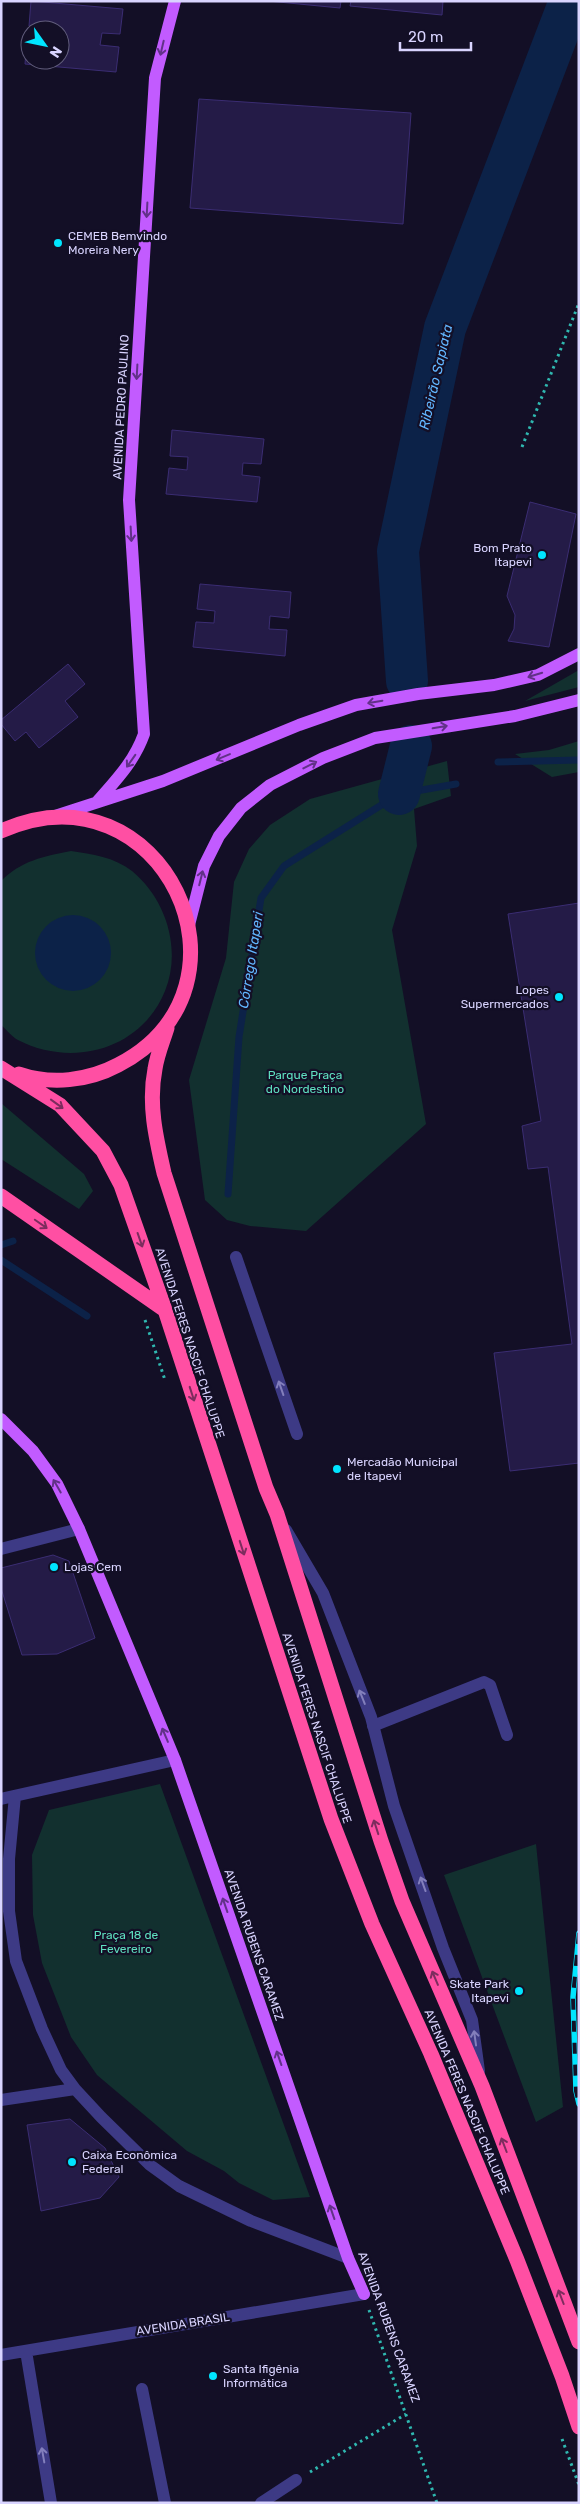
<svg xmlns="http://www.w3.org/2000/svg" width="580" height="2504" font-family="Rubik,sans-serif">
	<style>
		.green { fill: #12302f }
		.water { fill: #0c2248 }
		.lines { fill: none; stroke-linecap: round; stroke-linejoin: round }
		.stream { stroke: #0c2248; stroke-width: 7 }
		.river { stroke: #0c2248; stroke-width: 42 }
		.building { fill: #241b47; stroke: #3b2d73 }
		.path { stroke: #2fb8b0; stroke-width: 3; stroke-dasharray: 2.5 4; stroke-linecap: butt }
		.minor { stroke: #3d3a85; stroke-width: 12 }
		.major { stroke: #c25bff; stroke-width: 12 }
		.highway { stroke: #ff4fa3; stroke-width: 15 }
		.rail-casing { stroke: #00e5ff; stroke-width: 5.5 }
		.rail { stroke: #130f26; stroke-width: 4; stroke-dasharray: 11; stroke-linecap: butt }
		.oneway { stroke: #623188 }
		.oneway2 { stroke: #7d2c5e }
		.oneway3 { stroke: #837fbc }
		.poi-dot { fill: #00e5ff; stroke: #130f26; stroke-width: 2 }
		.labels { text-anchor: middle; dominant-baseline: central; stroke-width: 4.5; stroke-linejoin: round; paint-order: stroke }
		.poi-label { font-size: 12px; fill: #d9d4ff; stroke: #130f26; text-anchor: start }
		.street-label { font-size: 12px; fill: #d9d4ff; stroke: #130f26 }
		.park-label { font-size: 12px; fill: #5fe0c0; stroke: #130f26 }
		.water-label { font-size: 14px; font-style: italic; fill: #62b6ff; stroke: #130f26 }
	</style>
	<rect width="100%" height="100%" fill="#130f26"/>
	<path class="green" d="M579 670V687L525 701Z
		M579 741V772L552 777 515 754 549 750Z
		M447 761 451 796 414 809 417 846 392 930 426 1124 306 1231 250 1226 227 1220 205 1200 189 1080 226 958 234 882 249 849 270 825 310 799Z
		M71 851C92 854 114 857 132 871 166 899 182 949 165 991 141 1050 72 1068 18 1040 12 1037 7 1030 1 1025V881C21 861 44 856 71 851Z
		M1 1103 84 1174 93 1191 79 1209 1 1159Z
		M160 1784 310 2197 273 2200 239 2183 224 2171 187 2151 97 2075 71 2037 42 1963 33 1915 32 1855 49 1810Z
		M536 1844 563 2107 536 2122 444 1875Z"/>
	<path class="water" d="M35 953a38 38 0 1 1 76 0a38 38 0 1 1-76 0Z"/>
	<g class="lines">
		<path class="stream" d="M498 762 579 760
			M228 1194 239 1037 261 898 284 866 399 794 456 784
			M1 1245 13 1241
			M1 1260 87 1316"/>
		<path class="river" d="M407 681 398 551 445 328 570 1
			M399 794 411 746"/>
	</g>
	<path class="building" d="M31 1 123 9 120 34 102 33 100 45 119 47 116 72 25 64 27 38H30V60H60V30H47V27L29 26Z
		M268 1H341L340 8Z
		M351 1H443L442 15 350 6Z
		M199 99 411 113 403 224 190 208Z
		M172 430 264 439 261 464 243 463 242 475 260 477 257 502 166 494 169 468 187 470 188 457 170 456Z
		M530 502 576 514 549 647 508 641 514 629 515 615 507 596Z
		M200 584 291 592 289 618 270 616 269 629 287 630 285 656 193 647 196 622 214 623 215 611 197 609Z
		M68 664 85 684 65 701 78 717 39 748 26 732 15 741 1 724V720Z
		M579 903V1463L510 1471 494 1353 572 1344 548 1167 528 1169 522 1126 541 1121 508 914Z
		M53 1555 69 1561 95 1638 57 1654 22 1655 1 1588V1568Z
		M70 2119 105 2148 119 2177 100 2198 41 2211 27 2125Z"/>
	<g class="lines">
		<path class="path" d="M522 447 579 303
			M145 1320 165 1380
			M369 2310 437 2503
			M562 2439 579 2485
			M310 2472 406 2414"/>
		<path class="minor" d="M236 1257 297 1434
			M286 1530 323 1593 371 1717 394 1806 443 1948 472 2020 479 2071
			M1 1549 79 1529
			M373 1726 484 1682 490 1685 507 1735
			M15 1796 9 1859V1911L16 1961 42 2029 61 2070 75 2089 101 2117 150 2165 179 2186 251 2221 348 2258
			M1 1799 175 1760
			M1 2100 75 2089
			M26 2351 51 2503
			M1 2355 364 2294
			M142 2389 165 2503
			M261 2503 296 2480"/>
		<path class="major" d="M97 802C116 780 134 762 144 734L129 500 155 78 175 1
			M55 816 163 781 299 725 356 705 418 694 494 685 538 675 579 654
			M189 925 204 866 219 836 241 808 270 785 323 758 375 738 515 716 579 700
			M1 1419 33 1451 57 1484 79 1529 175 1760 348 2258 364 2294"/>
		<path class="highway" d="M1 831C162 759 269 987 118 1065 88 1081 51 1085 19 1074
			M167 1028C163 1041 157 1055 155 1069 148 1104 156 1138 164 1173L266 1488 277 1514 381 1841 402 1901 482 2086 579 2342
			M1 1068 60 1105 103 1151 121 1185 165 1310 331 1819 372 1924 431 2054 517 2260 562 2376 579 2427
			M1 1196 165 1310"/>
		<defs>
			<path id="rail" d="M579 1933 573 1997 576 2091 579 2104"/>
		</defs>
		<use href="#rail" class="rail-casing"/>
		<use href="#rail" class="rail"/>
	</g>
	<defs><path id="oneway-shaft" d="M-6 0H5M1.5-3L5.5 0L1.5 3" fill="none" stroke-width="1.6" stroke-linecap="round" stroke-linejoin="round" transform="scale(1.25)"/></defs>
	<g class="oneway">
		<use href="#oneway-shaft" transform="translate(162 48) rotate(103)"/>
		<use href="#oneway-shaft" transform="translate(147 210) rotate(93)"/>
		<use href="#oneway-shaft" transform="translate(137 372) rotate(93)"/>
		<use href="#oneway-shaft" transform="translate(131 534) rotate(87)"/>
		<use href="#oneway-shaft" transform="translate(535 675) rotate(163)"/>
		<use href="#oneway-shaft" transform="translate(375 702) rotate(170)"/>
		<use href="#oneway-shaft" transform="translate(440 727) rotate(-10)"/>
		<use href="#oneway-shaft" transform="translate(223 757) rotate(157)"/>
		<use href="#oneway-shaft" transform="translate(131 761) rotate(125)"/>
		<use href="#oneway-shaft" transform="translate(310 765) rotate(-27)"/>
		<use href="#oneway-shaft" transform="translate(201 878) rotate(-76)"/>
		<use href="#oneway-shaft" transform="translate(57 1486) rotate(-120)"/>
		<use href="#oneway-shaft" transform="translate(165 1735) rotate(-113)"/>
		<use href="#oneway-shaft" transform="translate(225 1905) rotate(-109)"/>
		<use href="#oneway-shaft" transform="translate(279 2058) rotate(-109)"/>
		<use href="#oneway-shaft" transform="translate(332 2212) rotate(-109)"/>
	</g>
	<g class="oneway2">
		<use href="#oneway-shaft" transform="translate(57 1104) rotate(36)"/>
		<use href="#oneway-shaft" transform="translate(41 1224) rotate(35)"/>
		<use href="#oneway-shaft" transform="translate(140 1240) rotate(71)"/>
		<use href="#oneway-shaft" transform="translate(192 1394) rotate(72)"/>
		<use href="#oneway-shaft" transform="translate(242 1548) rotate(72)"/>
		<use href="#oneway-shaft" transform="translate(376 1827) rotate(-108)"/>
		<use href="#oneway-shaft" transform="translate(435 1978) rotate(-113)"/>
		<use href="#oneway-shaft" transform="translate(504 2145) rotate(-111)"/>
		<use href="#oneway-shaft" transform="translate(561 2297) rotate(-111)"/>
	</g>
	<g class="oneway3">
		<use href="#oneway-shaft" transform="translate(281 1388) rotate(-109)"/>
		<use href="#oneway-shaft" transform="translate(362 1697) rotate(-112)"/>
		<use href="#oneway-shaft" transform="translate(423 1884) rotate(-110)"/>
		<use href="#oneway-shaft" transform="translate(475 2038) rotate(-98)"/>
		<use href="#oneway-shaft" transform="translate(43 2455) rotate(-100)"/>
	</g>
	<g class="poi-dot">
		<circle cx="58" cy="243" r="5"/>
		<circle cx="542" cy="555" r="5"/>
		<circle cx="559" cy="997" r="5"/>
		<circle cx="337" cy="1469" r="5"/>
		<circle cx="54" cy="1567" r="5"/>
		<circle cx="519" cy="1991" r="5"/>
		<circle cx="72" cy="2162" r="5"/>
		<circle cx="213" cy="2376" r="5"/>
	</g>
	<g class="labels">
		<g class="poi-label">
			<text x="68" y="236">CEMEB Bemvindo<tspan x="68" dy="14">Moreira Nery</tspan></text>
			<text x="532" y="548" text-anchor="end">Bom Prato<tspan x="532" dy="14">Itapevi</tspan></text>
			<text x="549" y="990" text-anchor="end">Lopes<tspan x="549" dy="14">Supermercados</tspan></text>
			<text x="347" y="1462">Mercadão Municipal<tspan x="347" dy="14">de Itapevi</tspan></text>
			<text x="64" y="1567">Lojas Cem</text>
			<text x="509" y="1984" text-anchor="end">Skate Park<tspan x="509" dy="14">Itapevi</tspan></text>
			<text x="82" y="2155">Caixa Econômica<tspan x="82" dy="14">Federal</tspan></text>
			<text x="223" y="2369">Santa Ifigênia<tspan x="223" dy="14">Informática</tspan></text>
		</g>
		<g class="street-label">
			<text transform="translate(121 407) rotate(-87)">AVENIDA PEDRO PAULINO</text>
			<text transform="translate(190 1343) rotate(72)">AVENIDA FERES NASCIF CHALUPPE</text>
			<text transform="translate(317 1728) rotate(72)">AVENIDA FERES NASCIF CHALUPPE</text>
			<text transform="translate(254 1945) rotate(71)">AVENIDA RUBENS CARAMEZ</text>
			<text transform="translate(467 2102) rotate(67)">AVENIDA FERES NASCIF CHALUPPE</text>
			<text transform="translate(183 2324) rotate(-9)">AVENIDA BRASIL</text>
			<text transform="translate(389 2327) rotate(70)">AVENIDA RUBENS CARAMEZ</text>
		</g>
		<g class="park-label">
			<text x="305" y="1075">Parque Praça<tspan x="305" dy="14">do Nordestino</tspan></text>
			<text x="126" y="1935">Praça 18 de<tspan x="126" dy="14">Fevereiro</tspan></text>
		</g>
		<g class="water-label">
			<text transform="translate(436 377) rotate(-77)">Ribeirão Sapiata</text>
			<text transform="translate(251 960) rotate(-81)">Córrego Itaperi</text>
		</g>
	</g>
	<rect width="580" height="2504" fill="none" stroke="#d9d4ff" stroke-width="5"/>
	<g transform="translate(45 45) rotate(123)"><circle r="24" fill="#130f26" stroke="#625e7d"/>
	<path d="M0-4L9 19L0 12L-9 19Z" fill="#00e5ff"/>
	<text y="-8" font-size="14" font-weight="bold" text-anchor="middle" fill="#d9d4ff">N</text>
	</g>
	<path d="M400 42v8h71v-8" fill="none" stroke="#d9d4ff" stroke-width="2.5"/>
	<text x="408" y="42" font-size="15" fill="#d9d4ff" stroke="#130f26" stroke-width="4" paint-order="stroke">20 m</text>
</svg>
